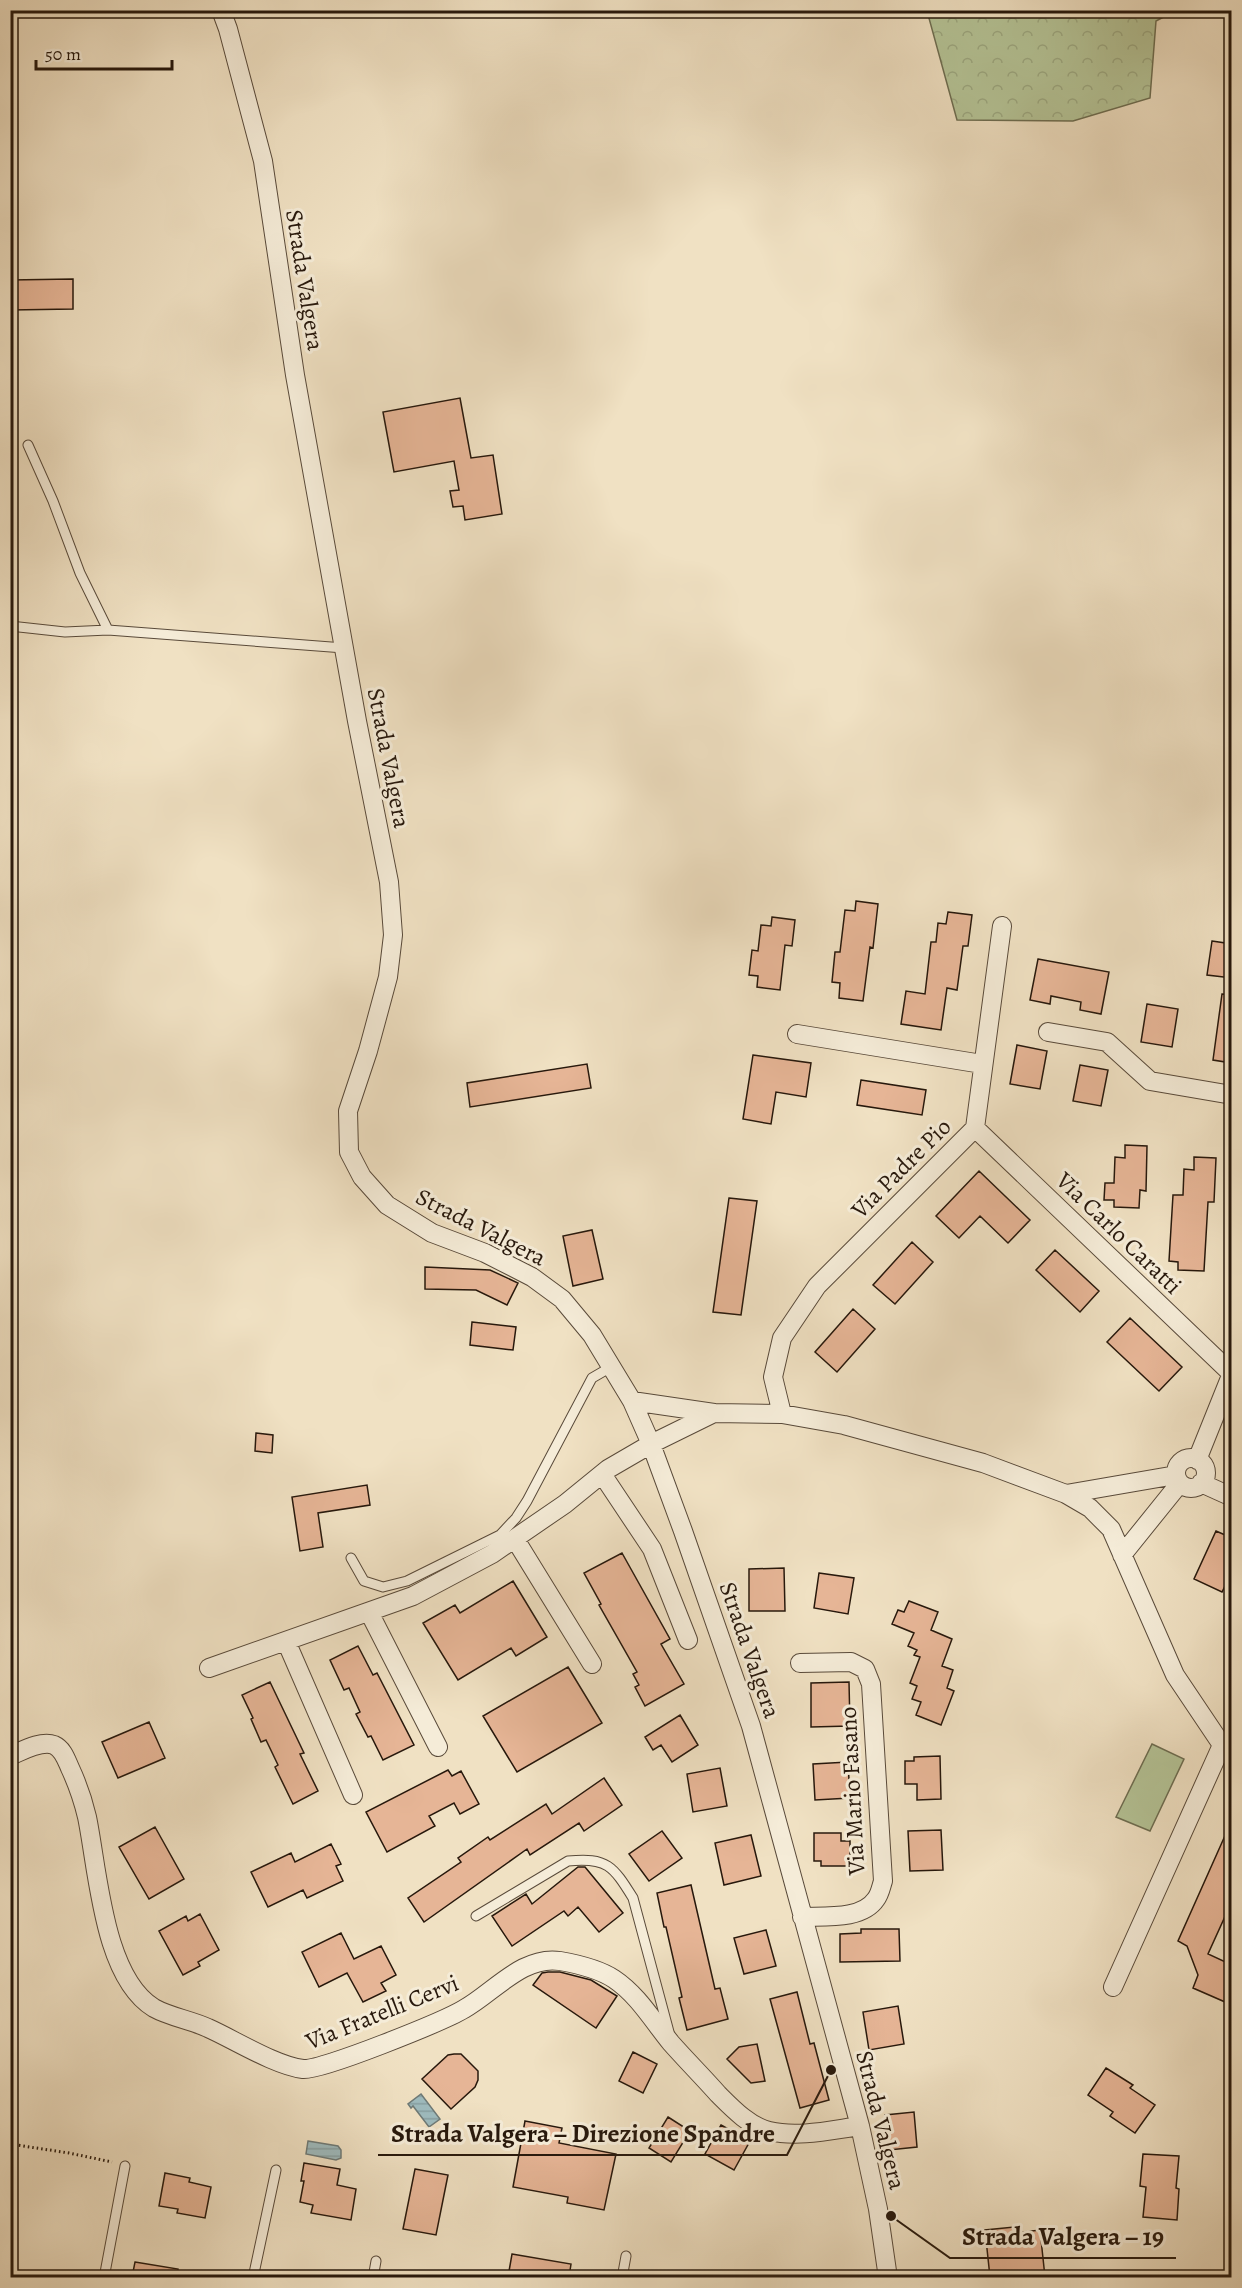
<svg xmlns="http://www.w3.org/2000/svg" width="1242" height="2288" font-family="Alegreya,serif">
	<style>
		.green { fill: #b5c497; stroke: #6e6e52; stroke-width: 1.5 }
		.forest { fill: url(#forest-crowns); stroke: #6e6e52; stroke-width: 1.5 }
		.water { fill: url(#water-rules); stroke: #6e7a77; stroke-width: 1.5 }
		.building { fill: #e6b596; stroke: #27180c; stroke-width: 1.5 }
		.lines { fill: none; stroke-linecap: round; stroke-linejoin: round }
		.service-casing { stroke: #594a3a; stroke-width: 11 }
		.minor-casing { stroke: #594a3a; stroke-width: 20 }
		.path { stroke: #27180c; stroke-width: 3; stroke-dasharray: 1.5 3; stroke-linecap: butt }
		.service { stroke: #f5ecd8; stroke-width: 9 }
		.minor { stroke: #f5ecd8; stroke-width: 18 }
		.labels { text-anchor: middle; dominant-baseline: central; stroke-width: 6; stroke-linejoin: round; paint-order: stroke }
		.street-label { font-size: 24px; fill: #27180c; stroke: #f5ecd8 }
		.leader { fill: none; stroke: #27180c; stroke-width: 2 }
		.callout-dot { fill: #27180c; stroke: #f5ecd8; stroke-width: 2 }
		.callout-label { font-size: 26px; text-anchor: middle; font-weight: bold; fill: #27180c; stroke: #f5ecd8; stroke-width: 6; stroke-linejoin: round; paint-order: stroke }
	</style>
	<defs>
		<pattern id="forest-crowns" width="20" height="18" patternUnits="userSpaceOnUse" patternTransform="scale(1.5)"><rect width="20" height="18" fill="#b5c497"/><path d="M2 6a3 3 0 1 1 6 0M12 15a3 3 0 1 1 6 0" fill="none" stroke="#9ca881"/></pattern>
		<pattern id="water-rules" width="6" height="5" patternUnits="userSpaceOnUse" patternTransform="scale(1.5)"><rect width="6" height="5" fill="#9ebbbe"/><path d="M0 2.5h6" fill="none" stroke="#88a0a2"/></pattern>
	</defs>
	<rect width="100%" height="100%" fill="#f0e1c3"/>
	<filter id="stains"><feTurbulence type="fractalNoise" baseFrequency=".00333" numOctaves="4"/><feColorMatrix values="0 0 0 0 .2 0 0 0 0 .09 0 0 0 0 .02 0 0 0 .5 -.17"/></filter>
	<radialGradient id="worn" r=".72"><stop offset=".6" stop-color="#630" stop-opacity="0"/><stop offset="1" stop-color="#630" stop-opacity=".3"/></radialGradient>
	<path class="green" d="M1152 1744 1184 1759 1150 1831 1116 1817Z"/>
	<path class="forest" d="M927 11V10L1175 11 1156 21 1150 98 1073 121 957 120Z"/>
	<path class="water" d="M421 2094 440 2119 429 2127 413 2106 411 2108 408 2104Z
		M308 2141 338 2146 341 2150V2158L336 2160 306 2154Z"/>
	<path class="building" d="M73 279V309L10 310V280Z
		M460 398 471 458 493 455 502 514 465 520 463 506 453 507 450 491 459 490 454 461 394 472 383 412Z
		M856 901 878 904 873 948 870 947 863 1001 839 998 840 983 832 982 835 952H840L845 910 855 911Z
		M948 912 972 915 968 946H963L957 990 947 988 941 1030 901 1024 906 991 925 994 931 942H936L938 923 946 924Z
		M772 917 795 920 792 946 785 945 780 990 757 987 758 976 749 975 752 950 758 951 761 925 771 926Z
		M1212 941 1232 944V978L1207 975Z
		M1038 959 1109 972 1101 1014 1080 1010 1081 1002 1051 996 1050 1004 1030 1000Z
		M1222 994 1232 995V1063L1213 1060Z
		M1147 1004 1178 1009 1172 1047 1141 1042Z
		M1017 1045 1047 1051 1040 1089 1010 1084Z
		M753 1055 811 1063 806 1097 776 1092 771 1124 743 1119Z
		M587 1064 591 1088 470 1107 467 1083Z
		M1080 1065 1108 1070 1101 1106 1073 1101Z
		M861 1080 926 1090 922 1115 857 1105Z
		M1125 1145 1147 1146 1146 1191 1140 1190 1139 1208 1114 1207V1200H1104L1105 1183H1114L1115 1157 1125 1158Z
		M1194 1157 1216 1158 1214 1202H1208L1204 1271 1178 1270V1262L1169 1261 1173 1195H1183L1184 1169 1194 1170Z
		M979 1171 1030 1220 1008 1243 980 1216 959 1238 936 1216Z
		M729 1198 757 1201 741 1315 713 1312Z
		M592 1230 603 1279 573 1286 563 1236Z
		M912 1242 933 1262 895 1304 873 1285Z
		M1055 1250 1099 1291 1080 1312 1036 1270Z
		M425 1267 490 1270 518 1283 507 1305 476 1290 425 1289Z
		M853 1309 875 1329 837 1372 815 1352Z
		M1130 1318 1182 1367 1159 1391 1107 1342Z
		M472 1322 516 1327 513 1350 470 1345Z
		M256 1433 273 1435 272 1453 255 1451Z
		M367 1485 370 1505 318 1513 323 1547 300 1551 292 1497Z
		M1216 1531 1232 1538V1572L1222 1592 1194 1579Z
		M622 1553 670 1639 661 1644 684 1684 645 1706 635 1687 639 1685 633 1674 637 1672 599 1605 601 1604 584 1573Z
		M784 1568 785 1611H749V1569Z
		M819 1573 854 1578 848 1614 814 1608Z
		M513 1581 547 1637 516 1656 511 1648 458 1680 423 1623 455 1605 460 1613Z
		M909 1601 938 1612 931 1630 952 1639 942 1666 953 1670 947 1688 954 1691 941 1725 916 1715 921 1702 912 1699 917 1686 910 1683 920 1657 914 1655 917 1650 908 1646 914 1633 892 1624 898 1610 904 1612Z
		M358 1646 373 1675 377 1673 414 1745 383 1760 371 1736 368 1737 356 1714 360 1712 349 1688 344 1690 330 1660Z
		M568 1667 602 1723 517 1772 483 1716Z
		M270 1682 304 1753 300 1754 318 1791 293 1804 275 1767 278 1765 266 1740 261 1742 251 1719 253 1718 242 1695Z
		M849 1682 850 1726 811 1727V1683Z
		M680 1715 698 1745 672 1762 661 1745 653 1750 645 1737Z
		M149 1722 165 1758 118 1778 102 1742Z
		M940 1756 941 1799 917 1800V1784H905V1761H914V1757Z
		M848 1762 850 1798 815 1800 813 1764Z
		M720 1768 727 1806 693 1812 687 1774Z
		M448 1770 452 1776 461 1771 479 1804 460 1814 454 1803 429 1816 435 1826 387 1852 366 1812Z
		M604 1778 622 1805 584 1831 579 1823 530 1855 527 1849 424 1922 408 1898 461 1862 458 1858 488 1837 490 1840 546 1804 552 1814Z
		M1232 1820V1901L1208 1954 1232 1965V2005L1193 1988 1198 1975 1187 1946 1178 1941Z
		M155 1827 184 1879 149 1899 119 1847Z
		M941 1830 943 1870 910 1871 908 1831Z
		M662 1831 682 1858 649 1881 629 1854Z
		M814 1833H841V1841H850V1866H821V1861H814Z
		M751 1835 761 1876 724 1885 715 1843Z
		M331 1844 341 1864 336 1866 343 1881 307 1898 303 1890 268 1907 251 1872 291 1853 295 1862Z
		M578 1867H585L623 1913 599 1932 578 1907 568 1916 564 1911 512 1946 492 1916 526 1894 532 1904Z
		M691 1885 715 1989 720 1988 728 2019 687 2030 679 1998 682 1997 666 1927H664L657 1893Z
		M200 1914 219 1950 198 1962 200 1966 183 1975 159 1931 186 1916 188 1921Z
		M861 1929H899L900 1961 840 1962V1934L861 1933Z
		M766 1930 776 1966 744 1974 734 1938Z
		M341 1933 354 1959 381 1946 396 1975 381 1983 386 1991 363 2002 347 1973 319 1987 302 1952Z
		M548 1972H560L591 1980 617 1996 596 2028 533 1985 542 1973Z
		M797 1992 810 2044 814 2043 829 2100 800 2108 770 1999Z
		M898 2006 904 2044 869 2050 863 2012Z
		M757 2044 765 2081 751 2083 727 2059 739 2047Z
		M633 2052 657 2064 643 2093 619 2081Z
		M454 2054H461L478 2071V2080L475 2087 451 2109 422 2079 448 2055Z
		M1106 2068 1133 2085 1130 2088 1155 2105 1135 2133 1110 2116 1113 2112 1088 2095Z
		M914 2112 917 2147 889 2150 885 2115Z
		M668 2117 690 2131 671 2162 649 2148Z
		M525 2121 562 2128 559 2143 616 2154 604 2210 567 2203 568 2197 513 2187Z
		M721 2125 750 2141 734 2170 705 2154Z
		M1143 2154 1179 2156 1176 2188 1179 2189 1177 2220 1143 2217 1146 2187 1140 2186Z
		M304 2163 340 2169 337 2185 356 2189 351 2220 311 2213 313 2205 300 2202 304 2181H301Z
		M415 2169 448 2175 436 2235 403 2229Z
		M165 2173 190 2178 189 2182 211 2187 205 2218 177 2213 178 2209 159 2206Z
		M1014 2227V2233L1040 2230 1045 2277H990L985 2230Z
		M512 2254 571 2264 569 2277H508Z
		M135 2262 178 2269 177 2277H132Z"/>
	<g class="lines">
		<defs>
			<path id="service" d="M28 445 53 501 80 573 108 630
				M10 626 65 632 108 630 344 648
				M351 1558 364 1581 383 1587 407 1581 500 1535 516 1518 527 1501 592 1378 611 1367
				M476 1916 568 1861C607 1857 613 1866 633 1898L669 2032
				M1230 2206 1232 2207
				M104 2278 125 2166
				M253 2278 276 2170
				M373 2278 376 2261
				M622 2278 626 2256"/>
			<path id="minor" d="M221 10 228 29 263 161 295 375 357 721 389 882 393 935 388 977 368 1051 348 1111 349 1152 362 1177 387 1205 432 1233 485 1253 532 1277 562 1299 592 1335 632 1401 651 1444 683 1531 751 1726 860 2126 878 2209 888 2278
				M1048 1032 1107 1042 1150 1081 1232 1095
				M797 1034 982 1064
				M975 1128 1231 1373
				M714 1413 782 1414 844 1425 983 1463 1066 1494 1090 1508 1111 1529 1175 1675 1222 1745 1232 1754
				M782 1414 773 1377 782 1338 817 1286 975 1128 1002 926
				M1176 1473a15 15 0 1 1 30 0a15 15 0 1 1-30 0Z
				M1197 1460 1232 1373
				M602 1474 652 1549 688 1640
				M1201 1483 1232 1497
				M1066 1494 1176 1475
				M515 1539 592 1664
				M1122 1555 1180 1483
				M369 1612 438 1747
				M286 1641 353 1795
				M800 1663 851 1662 865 1669 871 1684 883 1881C881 1887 880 1894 876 1899 862 1920 825 1916 802 1917
				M209 1668 413 1596 492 1554 565 1504 608 1469 651 1444 714 1413 632 1401
				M10 1756C22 1751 41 1740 54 1745 63 1749 66 1759 70 1768 77 1783 83 1800 87 1817 98 1870 103 1977 154 2008 170 2017 191 2020 208 2028 233 2039 276 2066 303 2069 321 2071 444 2021 464 2009 493 1993 523 1955 560 1961 577 1964 599 1969 614 1979 638 1995 653 2021 671 2043 686 2060 703 2077 718 2094 732 2108 749 2126 769 2131 798 2138 831 2130 860 2126
				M1113 1987 1222 1745"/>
		</defs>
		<use href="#service" class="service-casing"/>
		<use href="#minor" class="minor-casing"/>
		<path class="path" d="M758 10 763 17
			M10 2144 69 2153 112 2162"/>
		<use href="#service" class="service"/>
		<use href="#minor" class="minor"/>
	</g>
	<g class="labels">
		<g class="street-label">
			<text transform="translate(305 280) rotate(81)">Strada Valgera</text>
			<text transform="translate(389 758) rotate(79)">Strada Valgera</text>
			<text transform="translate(901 1168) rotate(-45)">Via Padre Pio</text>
			<text transform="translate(481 1227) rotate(27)">Strada Valgera</text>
			<text transform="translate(1119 1233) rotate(44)">Via Carlo Caratti</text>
			<text transform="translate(750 1650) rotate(71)">Strada Valgera</text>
			<text transform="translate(852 1791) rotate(-93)">Via Mario Fasano</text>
			<text transform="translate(382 2012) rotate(-22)">Via Fratelli Cervi</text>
			<text transform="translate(881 2120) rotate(76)">Strada Valgera</text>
		</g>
	</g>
	<path class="leader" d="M831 2070L787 2155H378M891 2216L950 2258H1176"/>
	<g class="callout-dot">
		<circle cx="831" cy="2070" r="6"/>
		<circle cx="891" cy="2216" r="6"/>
	</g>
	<g class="callout-label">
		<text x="583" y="2142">Strada Valgera – Direzione Spandre</text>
		<text x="1063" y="2245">Strada Valgera – 19</text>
	</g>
	<rect width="1242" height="2288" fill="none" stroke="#f0e1c3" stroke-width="36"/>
	<rect x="12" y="12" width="1218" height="2264" fill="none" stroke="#27180c" stroke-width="3"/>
	<rect x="18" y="18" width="1206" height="2252" fill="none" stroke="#27180c" stroke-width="1.5"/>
	<path d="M36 60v9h136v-9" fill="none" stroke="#27180c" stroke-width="3"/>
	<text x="45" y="60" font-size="18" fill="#27180c" stroke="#f5ecd8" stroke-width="4.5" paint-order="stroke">50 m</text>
	<rect width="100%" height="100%" filter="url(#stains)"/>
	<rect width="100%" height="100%" fill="url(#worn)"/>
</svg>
